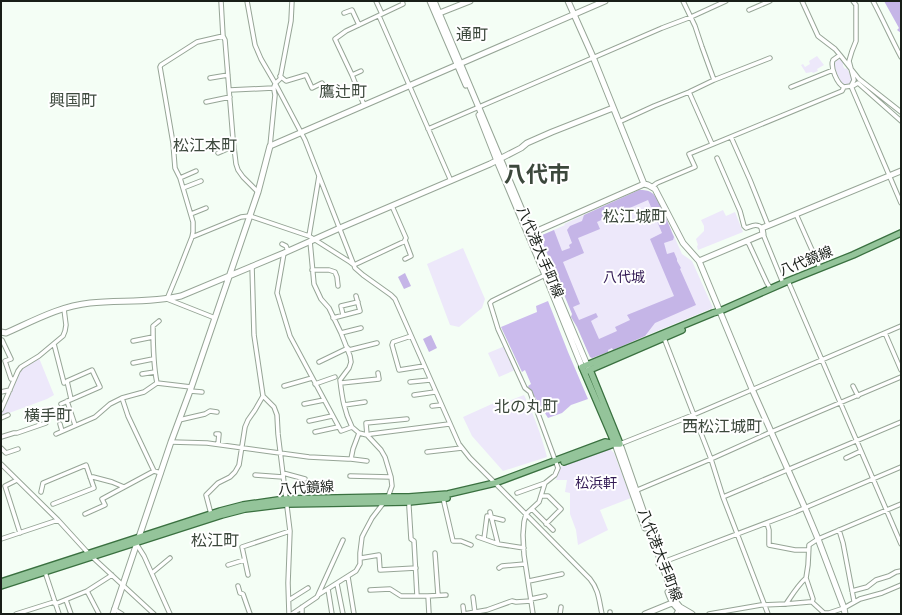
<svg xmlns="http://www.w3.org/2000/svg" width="902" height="615" font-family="'Varela Round','Noto Sans JP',sans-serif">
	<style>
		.green { fill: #ede8fa }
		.forest { fill: #cbbbed }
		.water { fill: #c5b5e7; fill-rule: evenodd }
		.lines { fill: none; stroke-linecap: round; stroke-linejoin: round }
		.street-casing { stroke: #96a596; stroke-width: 5.5 }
		.secondary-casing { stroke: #96a596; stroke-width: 7 }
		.primary-casing { stroke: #3a7140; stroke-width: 8 }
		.street { stroke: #fff; stroke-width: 3.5 }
		.secondary { stroke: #fff; stroke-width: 5 }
		.primary { stroke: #94c49a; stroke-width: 5.5 }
		.labels { text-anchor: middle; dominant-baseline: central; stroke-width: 4; stroke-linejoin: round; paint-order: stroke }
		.street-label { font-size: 14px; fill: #181e18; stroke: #fff }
		.park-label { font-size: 14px; fill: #331b55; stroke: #fff }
		.quarter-label { font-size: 16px; fill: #3c483c; stroke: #fff }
		.town-label { font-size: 22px; font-weight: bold; fill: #3c483c; stroke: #fff }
	</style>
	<rect width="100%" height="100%" fill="#f4fef5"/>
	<path class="green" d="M817 56 824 65 817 69 818 71 813 73 812 72 806 73 801 65 803 64 805 67 810 64 809 61Z
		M840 59 843 60V66L845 69 847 68 852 79 850 84 846 86 842 84 834 67V62Z
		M640 190C647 190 652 192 657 198L682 254 692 261 713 308 592 358 590 357 540 236 565 225 564 224Z
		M723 210 726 216 735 212 743 232 698 250 697 246 698 245 696 239 704 231V226L701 220Z
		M463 248 485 299 482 308 459 327 450 325 427 264Z
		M505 346 515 370 499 377 488 353Z
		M39 358 54 395 47 399 1 416V410L19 370 31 361Z
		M524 395C534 415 541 434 547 457L503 471 472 436 463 417 494 403 496 406Z
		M610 449 614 453 631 498 600 510 608 530 578 545 576 530 570 514V493L565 492 567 480H556L560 467Z"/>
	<path class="forest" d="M548 301 568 352 588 399 571 405 562 413 548 418 528 386 531 384 525 370 522 372 501 327 537 312 536 306Z"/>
	<path class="water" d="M884 1H901V33L897 30 899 28Z
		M639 190C644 190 648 190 652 193 660 199 669 226 674 237L673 240 664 243 667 254 674 252 677 259V261L681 268 680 269 696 305 655 323 645 336 613 350 612 348 608 350V352L592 358 590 357 577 327 571 317 572 314 540 236 554 230 562 251 570 248 569 245 572 243 567 230 570 226 582 221 584 215ZM648 200 662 233 650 239 674 296 627 315 630 320 615 327 617 331 599 339 591 321 598 317 596 313 579 320 573 307 580 304 563 262 584 253 578 238 600 229 597 222 614 214 613 212 624 206 625 210Z
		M405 273 411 286 404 289 398 277Z
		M431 335 437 348 429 352 423 339Z"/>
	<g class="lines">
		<defs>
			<path id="street" d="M221 1 223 36 225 40 233 139 236 164 238 170 243 177 258 192
				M247 1 255 45 261 59 275 83 305 140 355 268 363 275 391 295 395 299 459 444 470 458 495 483 590 579C599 590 599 601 602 614
				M376 1 382 14
				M683 1 695 26 702 47 714 80
				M802 1 818 36 835 49 840 55 833 60C830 67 837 84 844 87
				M873 1C883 20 891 38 901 57
				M749 10 770 1
				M344 13 352 10 359 25
				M379 16 451 181
				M840 55 859 79 901 112
				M352 75 361 71
				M280 76 286 81 306 75 312 88 322 83 323 87
				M210 78 228 75
				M851 86 854 80 849 61 852 51 856 41V5L853 1
				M851 86H853L858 83 901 121
				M791 87 833 70
				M230 90 273 88
				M689 92 712 144
				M206 102 230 97
				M364 105 352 75 335 39 346 31 403 4 402 1H403
				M619 122 654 106 689 92 714 80 770 58
				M428 129 662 28 691 17 726 1
				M731 137 750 180 768 225
				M270 146 275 95C273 87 273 85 280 79L291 21 292 1
				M218 153 234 146
				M717 158 740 211 744 226 746 228C752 226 757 223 762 228
				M180 178 196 171
				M653 186 657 183 695 167 689 154 842 91 844 87 851 86 901 203
				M183 188 201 181
				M191 214 206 208
				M796 214 820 268
				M763 234 783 283
				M309 236 319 176
				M192 237 241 217 250 216 309 236 350 262 354 265 401 243 404 242 406 238 392 206
				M405 240 411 256 405 259
				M310 241 314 284 321 299 329 308 341 333 350 356 351 362 349 368 340 380C342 397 344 411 352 427
				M746 241 749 244 767 283 771 289
				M282 244 286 246 288 251
				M284 253 277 293 290 336 341 431 352 427 359 433 367 435 381 450 385 457 391 477 392 486 388 497 372 518 364 533 362 537 360 553V564L356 571 318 595 317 597 292 614
				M252 266 254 335 263 396 274 407 277 415 278 434 290 531 288 583 289 614
				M312 270H329L335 272 337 277 338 286
				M788 281 901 544
				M343 315 341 306 358 302
				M215 318 167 299 179 270 192 237 193 232V222L180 178 175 168 173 143 160 67 161 65 197 42 223 36
				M333 318 360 311 356 296
				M159 321 153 326C153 345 153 364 157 383L191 387
				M341 333 361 328
				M885 333 901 370
				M411 336 393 342 392 345 399 370 424 366
				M664 338 711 459 723 497 768 614
				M2 340 11 359 5 361 11 379H14
				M133 341 153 337
				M54 344 64 383
				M349 350 377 343
				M319 362 348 348
				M133 363 153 359
				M142 374 155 372
				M410 382 430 380
				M341 383 379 379 378 373
				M315 384 335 377
				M284 386 312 378
				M853 386 858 396
				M190 391 202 392
				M1 392 10 390
				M414 395 435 392
				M122 398 128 416 154 471
				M67 401 75 425
				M61 404 100 387 92 370 67 381 71 399
				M304 404 324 400
				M344 405 365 402
				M432 406 441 405
				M1 410 18 371 21 367 39 356 63 336 65 331 66 325 64 309
				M1 418 8 415
				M179 420 205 414 210 411 217 412
				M309 421 332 416
				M60 424 62 431
				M315 432 338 427
				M56 434 95 417 110 404 122 398 144 392 157 383
				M216 434H219L218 444
				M367 435 371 434 449 424
				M367 435 366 423 407 419
				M1 437 14 433H17L46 423
				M171 442 207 443 309 457 348 459H351L353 449 359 433
				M620 444 693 415 901 326
				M1 448 6 453 18 449
				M427 452 462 448
				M846 458 861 451
				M351 459 367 461
				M1 464 58 520 89 554 154 614
				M283 473 305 479
				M255 475 283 477
				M350 476 391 477
				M90 477H93L112 482 124 487
				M17 480 5 486 20 533
				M635 491 711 459 771 432 901 377
				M41 492 43 483 86 465 94 488 53 504
				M517 493 545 483
				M541 496H548L561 509 546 524
				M723 497 901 422
				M443 498 453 541H461L471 545
				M409 502V507L411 539 414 541 417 596
				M532 509 553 530
				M490 512 498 544
				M85 514 105 505 102 499 154 471 161 473
				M211 514 206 495 218 483 230 477 235 472 239 465 245 427 248 420 255 410 263 396
				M767 523 769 530V545L795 550H808
				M839 530 843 543 854 601
				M478 537 498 544 524 548
				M1 539 58 520
				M484 539 487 516 503 520
				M137 545 144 556 170 614
				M435 553 438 595
				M361 558 379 555 380 570 416 568
				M658 564 795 512 901 467
				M228 565 244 560
				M499 568 502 566 525 564
				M45 572 59 614
				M152 573 170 558
				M248 575 242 547 290 531
				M348 577 354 614
				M529 581 562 574
				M337 584 343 614
				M238 586 240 593 243 594 250 614
				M328 589 332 614
				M370 590 390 589 401 596H428L446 595
				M87 591 99 614
				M852 591 867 587 876 580 889 576 896 572 901 571
				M318 595 343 540
				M428 596 429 614
				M473 597 475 613
				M531 599 545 596
				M66 600 71 614
				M289 600 308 588
				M812 602 813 599 806 578 808 565 809 545 818 539 901 504
				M55 604 87 591 112 575
				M786 604C792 595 798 585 806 578
				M463 606 464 614
				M302 607V614
				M114 609 122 614
				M610 612V614
				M16 614 54 602
				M464 614 487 610 512 601 516 602 531 601
				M533 614 524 555 523 535 524 522 526 514 539 502 545 483 555 475 558 468 530 392 525 388 498 329 490 303 492 301 545 275
				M560 614 561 607
				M676 614 678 610
				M709 614 761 605 786 604 809 602H812L824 613H829L844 608 860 599 882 593 901 585"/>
			<path id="secondary" d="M430 1 466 85
				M434 1 588 367
				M568 1 593 57 644 184
				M437 14 470 1
				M479 115 497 161 545 275 582 367
				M528 235 644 184 648 185 655 189 683 243 699 261 752 389 805 508 818 539 844 608 845 614
				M699 261 763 234 762 228 772 224 901 171
				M1 332 6 333C33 321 60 306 90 303 120 300 151 303 181 296L284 253 340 228 490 164 521 148 527 143 552 132 613 108
				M615 444 645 528
				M620 444 661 562 675 601 680 607 692 614
				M668 592C672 603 675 608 685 614
				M113 614 171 442 190 391 258 192 270 146 605 1
				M645 614 672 603"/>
			<path id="primary" d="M587 371 682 330
				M615 444 582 367 713 313 720 311 788 281 853 255 901 233
				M564 462 614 444
				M1 582 220 511 243 505 285 499 388 497H409L448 494 495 483 605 442 615 444H620L590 370
				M1 586 222 515 245 509 286 504 409 502 447 498"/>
		</defs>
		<use href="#street" class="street-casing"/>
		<use href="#secondary" class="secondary-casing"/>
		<use href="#primary" class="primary-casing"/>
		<use href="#street" class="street"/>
		<use href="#secondary" class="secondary"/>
		<use href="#primary" class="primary"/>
	</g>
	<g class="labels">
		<g class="street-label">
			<text transform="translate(540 252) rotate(67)">八代港大手町線</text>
			<text transform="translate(806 261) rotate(-22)">八代鏡線</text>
			<text transform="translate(306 488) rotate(-3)">八代鏡線</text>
			<text transform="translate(660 555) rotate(69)">八代港大手町線</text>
		</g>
		<g class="park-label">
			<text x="624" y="277">八代城</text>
			<text x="596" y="483">松浜軒</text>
		</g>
		<g class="quarter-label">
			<text x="472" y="35">通町</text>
			<text x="343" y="92">鷹辻町</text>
			<text x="73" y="101">興国町</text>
			<text x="205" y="146">松江本町</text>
			<text x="635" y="217">松江城町</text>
			<text x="526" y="407">北の丸町</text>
			<text x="48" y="416">横手町</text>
			<text x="722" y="427">西松江城町</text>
			<text x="215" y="541">松江町</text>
		</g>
		<g class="town-label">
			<text x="537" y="175">八代市</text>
		</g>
	</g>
	<rect width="902" height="615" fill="none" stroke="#181e18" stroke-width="4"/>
</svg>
